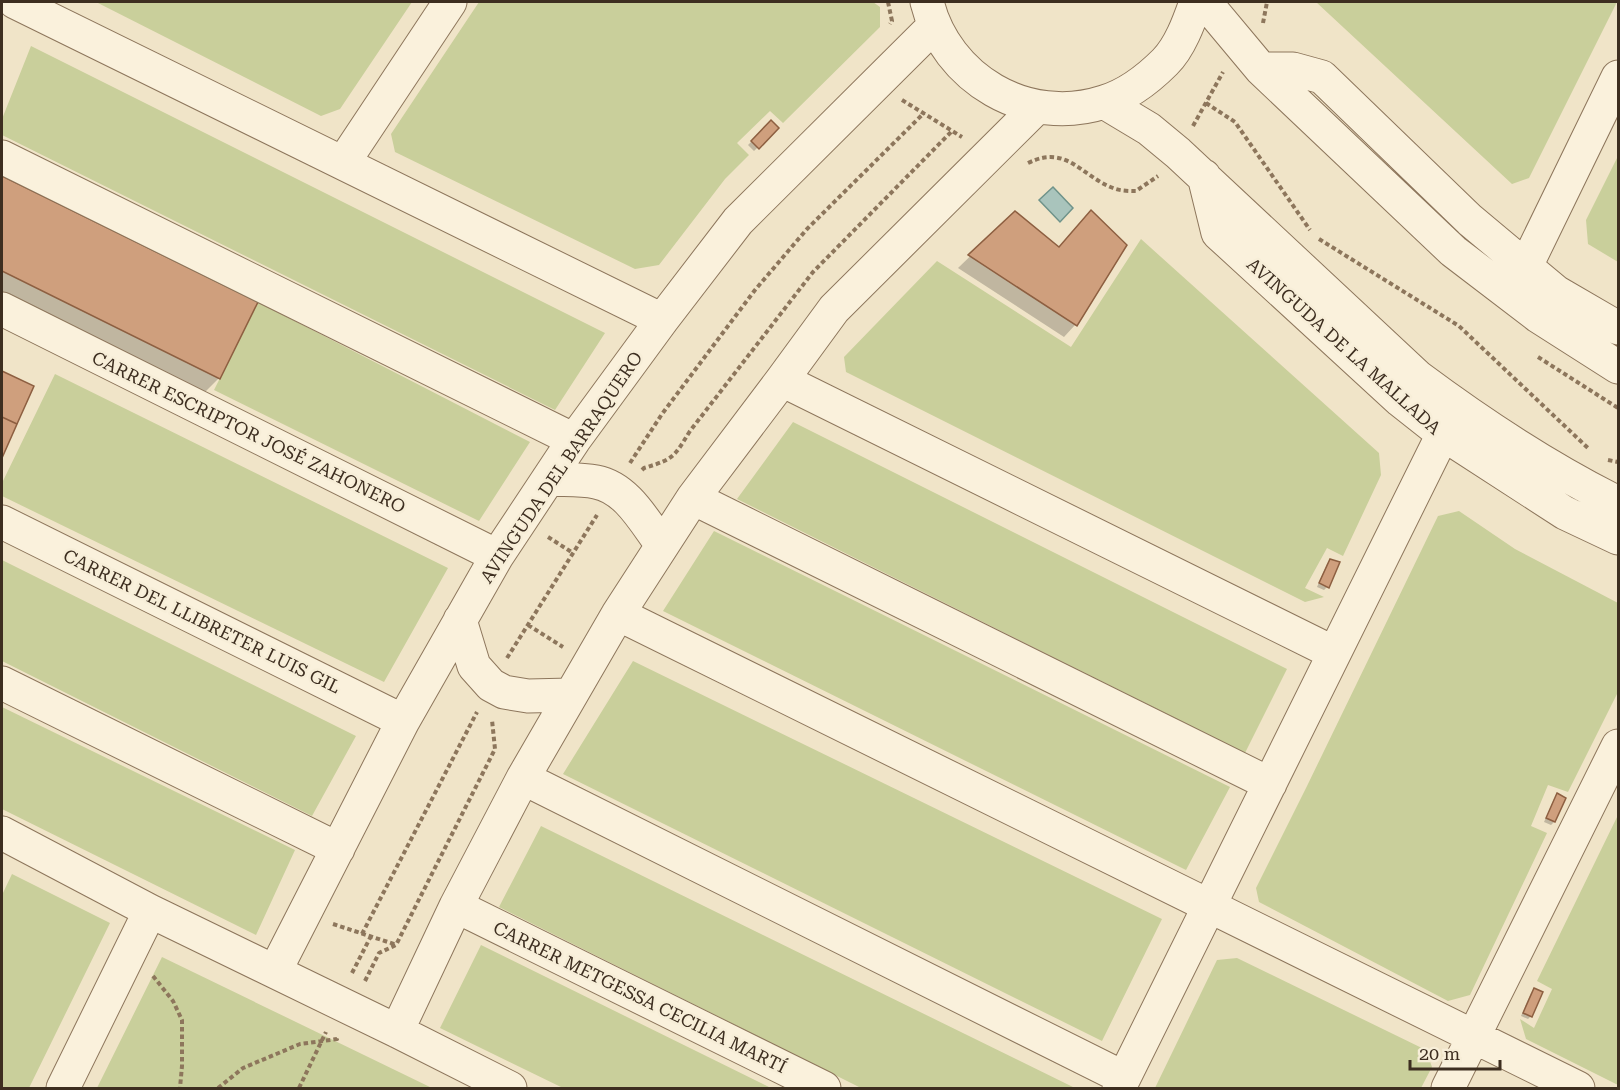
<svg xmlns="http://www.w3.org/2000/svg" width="1620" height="1090" font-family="'Roboto Serif',serif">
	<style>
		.green { fill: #c9cf9b }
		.water { fill: #a9c4bc; stroke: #6f938a; stroke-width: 1.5 }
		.shadow { fill: #0003 }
		.building { fill: #cf9f7d; stroke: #8d5f41; stroke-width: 1.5 }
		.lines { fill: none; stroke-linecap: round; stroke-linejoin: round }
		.minor-casing { stroke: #8d765c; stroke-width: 35 }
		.path { stroke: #8d765c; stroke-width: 4; stroke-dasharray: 4.5 3; stroke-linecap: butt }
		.minor { stroke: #faf1dc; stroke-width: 33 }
		.labels { text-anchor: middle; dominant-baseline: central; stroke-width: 5; stroke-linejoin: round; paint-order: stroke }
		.street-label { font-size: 18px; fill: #3d2e20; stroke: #f7eed8 }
	</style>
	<rect width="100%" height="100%" fill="#f0e4c8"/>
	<path class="green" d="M96 2H412L340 109 321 116Z
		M479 2H873L880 7V27L783 123 770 111 737 143 749 155 725 179 659 265 635 269 395 152 391 134Z
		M1316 2H1617L1529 178 1512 184Z
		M31 46 605 333 555 410 2 135V119Z
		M1618 156V262L1588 244 1586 220Z
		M1141 239 1379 453 1381 475 1343 556 1327 548 1305 588 1324 597 1305 602 846 372 844 357 937 261 1071 347Z
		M258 302 530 442 479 521 214 390Z
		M55 374 448 568 384 682 2 496V483Z
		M793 422 1287 669 1245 753 737 499Z
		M1459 511 1515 549 1618 603V692L1568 792 1548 785 1531 826 1547 833 1470 995 1448 1001 1259 902 1256 888 1307 786 1438 516Z
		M714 531 1230 787 1186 870 663 611Z
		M2 560 356 736 312 816 2 661Z
		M633 661 1162 919 1102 1041 563 774Z
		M2 707 295 850 256 935 2 809Z
		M1618 815V1085L1526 1039 1520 1019 1534 1028 1552 989 1537 981Z
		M541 826 1075 1088H861L499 907Z
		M12 874 110 923 29 1088H2V895Z
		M481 945 771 1088H563L440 1028Z
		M162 957 432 1088H97Z
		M1237 958 1426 1050 1432 1067 1421 1088H1155L1217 960Z"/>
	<path class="water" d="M1053 187 1073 208 1060 222 1039 200Z"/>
	<path class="shadow" d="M771 122 777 128 754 151 748 145Z
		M2 178 256 302 219 378 204 393 2 294Z
		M1091 212 1125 246 1075 325 1064 337 958 268 1015 213 1058 248Z
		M2 373 32 386 2 454Z
		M1330 560 1327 587 1324 590 1317 587 1327 564Z
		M1557 795 1554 822 1551 825 1544 822 1554 799Z
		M1534 990 1531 1016 1528 1019 1521 1016 1531 993Z"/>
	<path class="building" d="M771 120 779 128 759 149 751 141Z
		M2 176 258 302 220 379 2 271Z
		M1091 210 1127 245 1077 326 968 255 1015 211 1059 247Z
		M2 371 34 386 17 424 2 417Z
		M2 417 17 424 2 458Z
		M1330 559 1340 562 1329 588 1319 583Z
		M1557 793 1566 798 1555 822 1546 818Z
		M1534 988 1543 992 1532 1017 1523 1013Z"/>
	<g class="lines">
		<defs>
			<path id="minor" d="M15 2 662 320
				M927 2C946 79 1027 127 1104 102 1127 95 1148 79 1165 62 1180 47 1189 22 1196 2
				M1205 2 1261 69 1453 251 1538 316 1618 367
				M1261 69H1293L1322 77 1470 220 1556 292 1618 328
				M1104 102 1149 129 1178 153 1418 377C1481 424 1548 468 1618 503
				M2 157 574 440
				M343 163 450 2
				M1204 176 1218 233 1400 400 1443 434 1565 513 1618 538
				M1526 266 1618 77
				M2 309 497 556
				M782 380 1334 653
				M548 479C564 480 581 479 596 482 627 488 644 521 662 545
				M693 498 1270 784
				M2 522 403 721
				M618 614 1578 1088
				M460 620 474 666 491 685 504 692 528 696 571 695
				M2 683 338 849
				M523 778 1124 1078
				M2 833 150 911 397 1031 510 1088
				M456 906 824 1088
				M275 971 403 721 497 556 574 440 662 320 738 221 934 26
				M397 1031 456 906 523 778 618 614 693 498 782 380 834 309 1037 107
				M63 1088 150 911
				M1119 1088 1443 434
				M1448 1088 1618 746"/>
		</defs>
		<use href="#minor" class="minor-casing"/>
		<path class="path" d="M888 2 892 21 890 24
			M1263 23 1267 2
			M902 100 962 137
			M1206 103 1235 122 1310 230
			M1193 126 1223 72
			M1028 163C1067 144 1081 176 1113 188 1120 191 1129 191 1136 191L1158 176
			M1319 239 1459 326 1589 449
			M1538 357 1618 408
			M1608 460 1618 462
			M630 463 662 414 755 290 807 229 924 113
			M642 470 644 468C674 459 674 457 690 431L813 272 952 131
			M548 537 573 553
			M528 625 563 647
			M507 658 597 515
			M333 924 397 945
			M362 934 477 712
			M352 973 371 936
			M153 976 173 1001 182 1020V1066L180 1088
			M365 981 379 953 396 945 495 749 492 720
			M218 1088 243 1068 300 1044 337 1039 338 1036
			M299 1088 326 1032"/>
		<use href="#minor" class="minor"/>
	</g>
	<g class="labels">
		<g class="street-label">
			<text transform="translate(1344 346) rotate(42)">AVINGUDA DE LA MALLADA</text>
			<text transform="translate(249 432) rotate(26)">CARRER ESCRIPTOR JOSÉ ZAHONERO</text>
			<text transform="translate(561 467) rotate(-56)">AVINGUDA DEL BARRAQUERO</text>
			<text transform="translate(202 621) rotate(26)">CARRER DEL LLIBRETER LUIS GIL</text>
			<text transform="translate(640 997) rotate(26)">CARRER METGESSA CECILIA MARTÍ</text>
		</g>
	</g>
	<rect width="1620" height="1090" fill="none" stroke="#3d2e20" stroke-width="6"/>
	<path d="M1410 1060v9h90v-9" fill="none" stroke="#3d2e20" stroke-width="3"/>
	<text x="1419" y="1060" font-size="18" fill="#3d2e20" stroke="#f7eed8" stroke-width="4.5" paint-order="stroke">20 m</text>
</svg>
